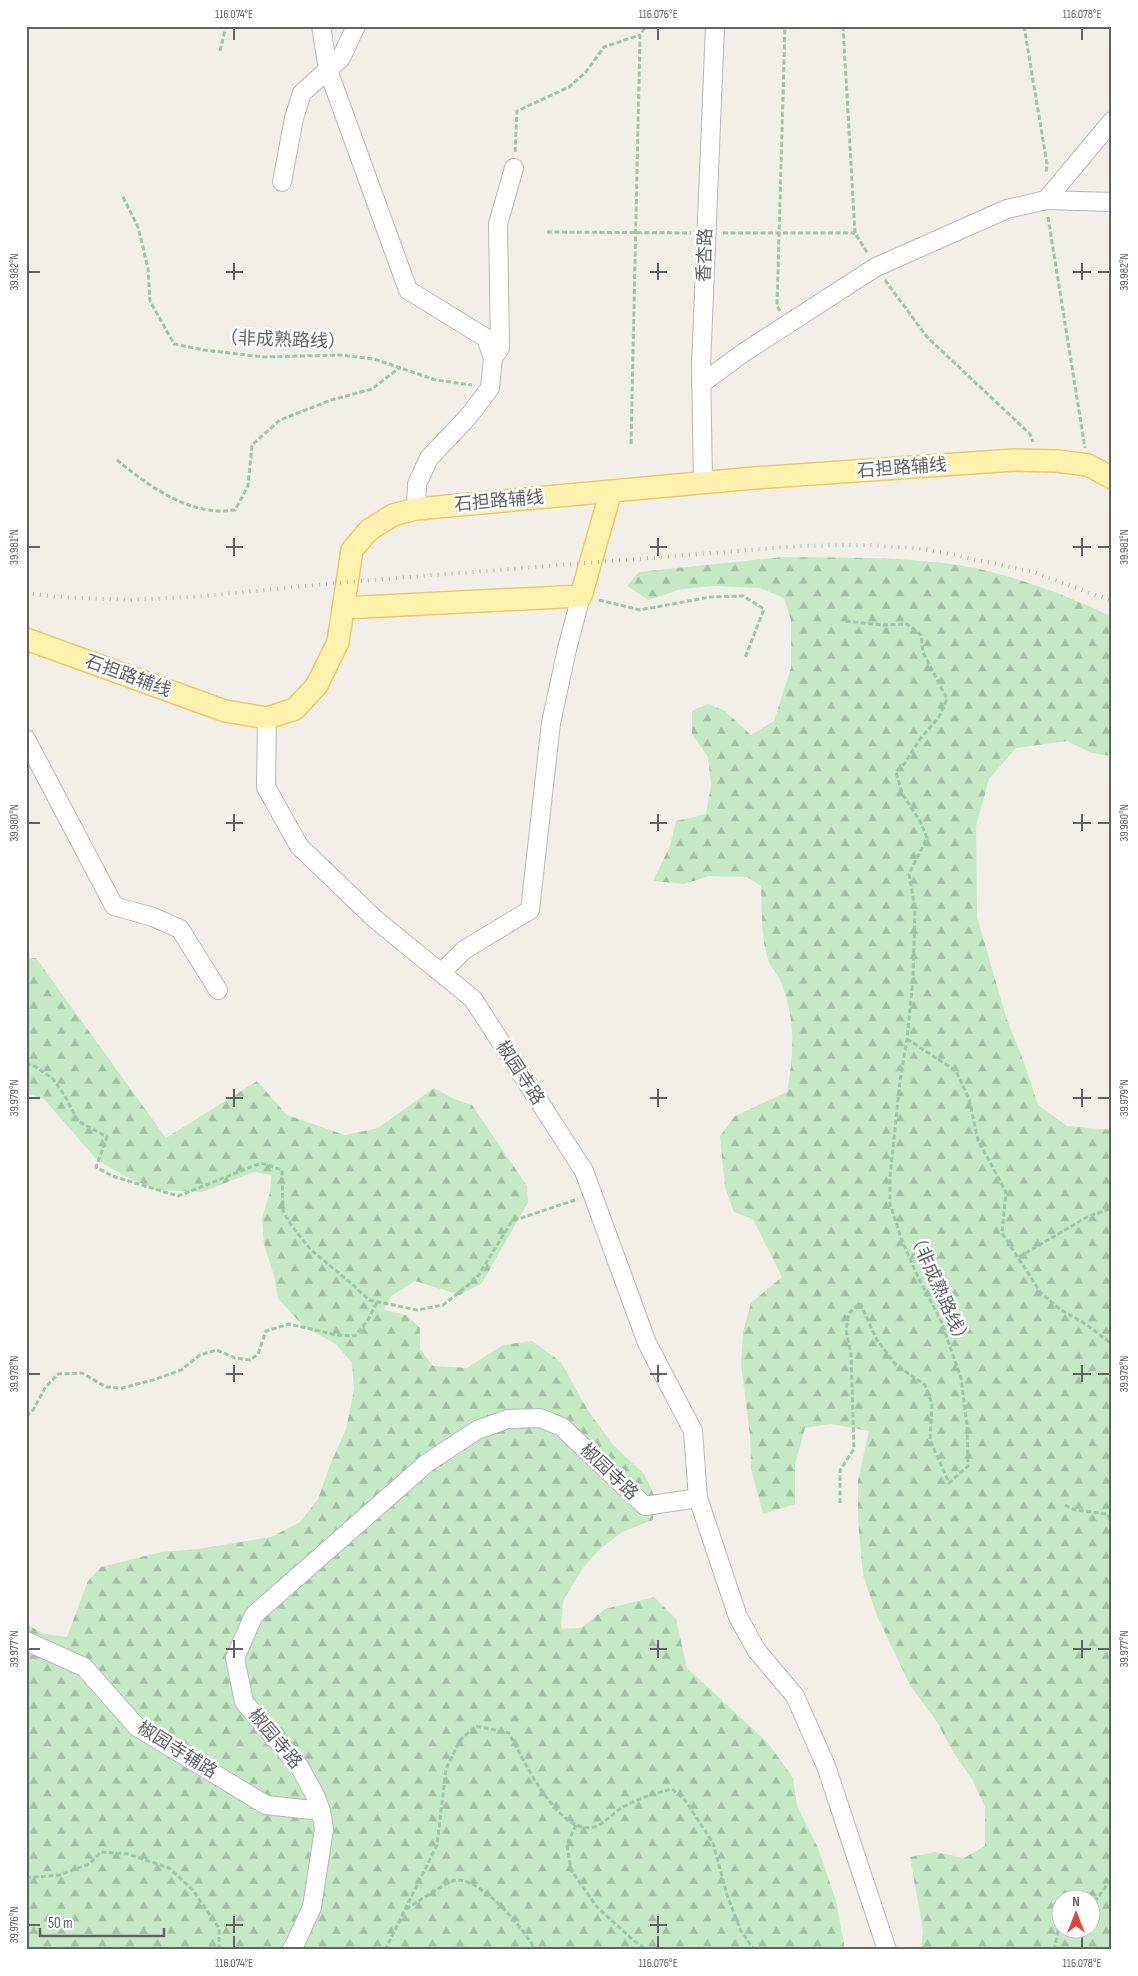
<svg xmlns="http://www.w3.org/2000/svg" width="1138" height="1976" font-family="'Sofia Sans Condensed','Noto Sans SC',sans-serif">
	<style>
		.forest { fill: url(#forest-firs); fill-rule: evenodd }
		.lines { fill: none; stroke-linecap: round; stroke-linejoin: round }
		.minor-casing { stroke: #b5b8bc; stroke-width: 20 }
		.major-casing { stroke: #f2c960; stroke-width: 24 }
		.path { stroke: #9cc7a9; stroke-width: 3; stroke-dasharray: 5 2.5; stroke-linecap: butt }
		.minor { stroke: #fff; stroke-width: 18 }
		.major { stroke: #fff2af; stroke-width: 21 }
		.rail { stroke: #b6b7b8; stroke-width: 4; stroke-dasharray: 1 6; stroke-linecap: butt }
		.ticks { fill: none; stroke: #5f6368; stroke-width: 2 }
		.labels { text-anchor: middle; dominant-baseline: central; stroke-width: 5; stroke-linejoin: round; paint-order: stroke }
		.street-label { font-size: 18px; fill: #5f6368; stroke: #fff }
		.neatline { fill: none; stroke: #5f6368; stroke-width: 2 }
		.ticks-label { font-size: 12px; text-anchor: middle; fill: #5f6368 }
	</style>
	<defs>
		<pattern id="forest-firs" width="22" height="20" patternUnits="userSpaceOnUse" patternTransform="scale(1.25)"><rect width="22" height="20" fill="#c5e8c5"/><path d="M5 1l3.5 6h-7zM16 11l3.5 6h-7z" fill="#a3c0a4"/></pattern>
	</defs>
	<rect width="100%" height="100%" fill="#f1efe8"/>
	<path class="forest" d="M783 557C844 558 908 556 969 567 1012 575 1073 597 1112 617V756L1092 753 1067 741 1016 748 989 779 976 826 977 917 1006 1017 1025 1065 1038 1105 1067 1126 1112 1130V1950H921L923 1931 910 1857 935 1852 964 1858 985 1846V1807L973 1781 952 1750 937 1722 910 1685 877 1616 863 1575 858 1520V1481L869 1431 831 1424 805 1428 795 1464V1504L763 1514 751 1469 750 1435 741 1364 743 1332 751 1303 782 1277 753 1219 734 1212 725 1187 720 1136 735 1116 787 1092C794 1053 796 1020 781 982 778 974 770 967 768 959 761 940 762 906 761 886L747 877 709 876 684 884 653 881 670 846 676 821 706 814 711 786 708 757 692 734V711L708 704 725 711 751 735 774 721 791 668V620L784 598 760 588 714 586 681 589 649 600 627 586 639 572ZM1060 1898H1090V1928H1060Z
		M36 958 166 1138 257 1081 287 1115 345 1135 378 1128 434 1088 454 1099 472 1105 527 1186 528 1202 482 1283 460 1295 415 1281 391 1296 384 1310 406 1315 420 1328V1349L433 1366 467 1368 503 1345 532 1341 561 1362 587 1409 613 1445 644 1474 654 1495 653 1520 622 1532 599 1550 582 1569 563 1601 561 1629 581 1628 605 1609 654 1597 676 1619 687 1668 768 1743 793 1778 797 1806 818 1848 836 1901 845 1950H26V1624L44 1634 67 1637 88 1581 101 1567 161 1552 198 1549 271 1537 300 1522 318 1499 330 1465 346 1429 354 1389 352 1363 336 1344 303 1326 278 1298 274 1276 264 1244 262 1218 270 1192 271 1175 254 1172 202 1192 156 1190 123 1175 97 1160 44 1099 26 1093V959Z"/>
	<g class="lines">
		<defs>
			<path id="minor" d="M321 26 328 70 408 290 486 338 493 358 490 388 468 417 429 458 417 484 416 509
				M282 182 294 118 302 93 341 58 356 26
				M1046 200 1112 121
				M493 358 500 348 498 224 514 168
				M701 384 743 353 876 267 1007 209 1046 200 1112 202
				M703 483 701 366 715 26
				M267 718 266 787 299 846 375 919 473 999 584 1171 647 1343 693 1431 698 1498 645 1506 562 1427 540 1418 508 1419 477 1430 427 1463 254 1615 235 1658 244 1702 299 1766 315 1795 321 1811 324 1829 312 1907 295 1944 291 1950
				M26 739 114 906 153 917 180 929 218 990
				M441 973 464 950 530 910 551 723 567 649 581 596
				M698 1498 738 1617 757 1651 795 1696 826 1766 887 1950
				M26 1641 84 1667 137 1727 266 1805 321 1811"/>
			<path id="major" d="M343 608 581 596 611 491
				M26 639 225 711 267 718 295 709 317 685 338 642 352 550 369 530 393 515 416 509 754 478 1014 460 1057 461 1088 465 1112 478"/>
		</defs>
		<use href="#minor" class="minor-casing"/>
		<use href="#major" class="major-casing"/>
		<path class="path" d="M843 26 855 233 868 254
			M1024 26 1047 164 1046 173
			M220 51 226 26
			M515 152 517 111 569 87 585 73 604 47 640 35
			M123 197 138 227 148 268 150 301 174 344 204 350 264 357 340 355 374 359 436 380 472 385
			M1048 217 1085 448
			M547 232 691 233
			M723 233H855
			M885 280 927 337 1030 434 1033 442
			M780 311 777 306 785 26
			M631 444 640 35 646 26
			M117 460C150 487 191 517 235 510L248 486 252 445 280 420 331 400 372 389 399 368
			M599 600 640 610 710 597 743 596 764 609 745 658
			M907 1039 956 1071 969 1099 978 1140 1006 1192 1002 1233 1041 1293 1061 1310 1084 1323 1112 1344
			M26 1063 36 1067 53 1079 65 1096 78 1121 107 1137 96 1167 112 1176 178 1196 261 1163 282 1170 283 1211 291 1225 311 1250 352 1284 369 1300 417 1310 443 1305 476 1279 512 1221 578 1199
			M1019 1257 1087 1217 1112 1208
			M26 1416 33 1410 45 1388 58 1374 82 1373 106 1387 122 1388 153 1380 181 1370 200 1355 217 1350 235 1358 250 1360 258 1354 266 1331 289 1324 337 1335 355 1336 368 1320 377 1302
			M840 1503V1470L854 1449 851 1354 846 1330 849 1313 860 1303 877 1340 896 1365 925 1385 932 1404 930 1440 949 1483 968 1466 967 1425 961 1378 941 1321 917 1275 901 1238 890 1204V1176L900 1081 907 1039 913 979 915 908 909 874 927 838 921 823 902 793 896 772 905 763 920 739 939 717 947 699 923 652 921 635 907 624 883 625 843 621
			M1065 1505 1075 1510 1108 1514 1112 1530
			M576 1825 567 1844 571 1870 597 1907 633 1940 647 1950
			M26 1878 59 1875 89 1864 101 1852 128 1854 169 1868 192 1889 219 1928V1950
			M1090 1908 1112 1878
			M406 1909C416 1903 448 1881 456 1880 481 1878 525 1929 535 1950
			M385 1950 437 1845 446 1769 460 1740 476 1726 509 1733C523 1759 561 1841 597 1826 607 1821 615 1811 625 1806 640 1798 656 1793 672 1789L685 1800 713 1843 727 1895 741 1931 754 1950
			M1054 1950 1058 1931 1062 1928"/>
		<use href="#minor" class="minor"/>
		<use href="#major" class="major"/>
		<path class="rail" d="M26 593 59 597 130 600 204 596 347 582 799 546 866 545 926 549 1033 572 1112 601"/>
	</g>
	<path class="ticks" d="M234 28V40M658 28V40M1082 28V40M234 263V280M658 263V280M1082 263V280M28 272H40M226 272H243M650 272H667M1073 272H1091M1098 272H1110M234 538V556M658 538V556M1082 538V556M28 547H40M226 547H243M650 547H667M1073 547H1091M1098 547H1110M234 814V831M658 814V831M1082 814V831M28 823H40M226 823H243M650 823H667M1073 823H1091M1098 823H1110M234 1089V1107M658 1089V1107M1082 1089V1107M28 1098H40M226 1098H243M650 1098H667M1073 1098H1091M1098 1098H1110M234 1365V1382M658 1365V1382M1082 1365V1382M28 1374H40M226 1374H243M650 1374H667M1073 1374H1091M1098 1374H1110M234 1640V1658M658 1640V1658M1082 1640V1658M28 1649H40M226 1649H243M650 1649H667M1073 1649H1091M1098 1649H1110M234 1916V1933M658 1916V1933M28 1925H40M226 1925H243M650 1925H667M234 1936V1948M658 1936V1948M1082 1936V1948"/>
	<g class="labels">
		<g class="street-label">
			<text transform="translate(705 255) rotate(-88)">香杏路</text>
			<text transform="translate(283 340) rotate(2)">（非成熟路线）</text>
			<text transform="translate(902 468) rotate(-4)">石担路辅线</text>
			<text transform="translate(499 501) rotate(-5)">石担路辅线</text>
			<text transform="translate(128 676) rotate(20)">石担路辅线</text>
			<text transform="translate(520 1073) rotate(57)">椒园寺路</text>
			<text transform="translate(939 1289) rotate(66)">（非成熟路线）</text>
			<text transform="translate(609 1472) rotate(44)">椒园寺路</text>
			<text transform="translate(275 1739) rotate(50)">椒园寺路</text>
			<text transform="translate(177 1750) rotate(32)">椒园寺辅路</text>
		</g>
	</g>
	<rect width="1138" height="1976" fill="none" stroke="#ffffff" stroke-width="55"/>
	<g transform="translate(1076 1914)"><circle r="24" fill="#ffffff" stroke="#bfc1c3"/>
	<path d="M0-4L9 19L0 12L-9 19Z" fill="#ea4335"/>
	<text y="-8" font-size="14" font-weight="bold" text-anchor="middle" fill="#5f6368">N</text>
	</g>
	<path d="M40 1928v8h124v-8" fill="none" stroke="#5f6368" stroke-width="2.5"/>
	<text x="48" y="1928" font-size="15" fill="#5f6368" stroke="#ffffff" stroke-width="4" paint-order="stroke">50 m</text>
	<rect x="28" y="28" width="1082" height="1920" class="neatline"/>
	<g class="ticks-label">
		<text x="234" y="18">116.074°E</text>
		<text x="658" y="18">116.076°E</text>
		<text x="1082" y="18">116.078°E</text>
		<text transform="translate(14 272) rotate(-90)" y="4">39.982°N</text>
		<text transform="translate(1124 272) rotate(-90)" y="4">39.982°N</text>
		<text transform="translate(14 547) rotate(-90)" y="4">39.981°N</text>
		<text transform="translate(1124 547) rotate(-90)" y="4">39.981°N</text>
		<text transform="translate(14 823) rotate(-90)" y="4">39.980°N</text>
		<text transform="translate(1124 823) rotate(-90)" y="4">39.980°N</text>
		<text transform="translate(14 1098) rotate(-90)" y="4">39.979°N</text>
		<text transform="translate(1124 1098) rotate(-90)" y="4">39.979°N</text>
		<text transform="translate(14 1374) rotate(-90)" y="4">39.978°N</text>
		<text transform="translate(1124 1374) rotate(-90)" y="4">39.978°N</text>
		<text transform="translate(14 1649) rotate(-90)" y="4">39.977°N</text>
		<text transform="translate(1124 1649) rotate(-90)" y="4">39.977°N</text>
		<text transform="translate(14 1925) rotate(-90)" y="4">39.976°N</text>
		<text x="234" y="1967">116.074°E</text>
		<text x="658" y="1967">116.076°E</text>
		<text x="1082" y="1967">116.078°E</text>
	</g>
</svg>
